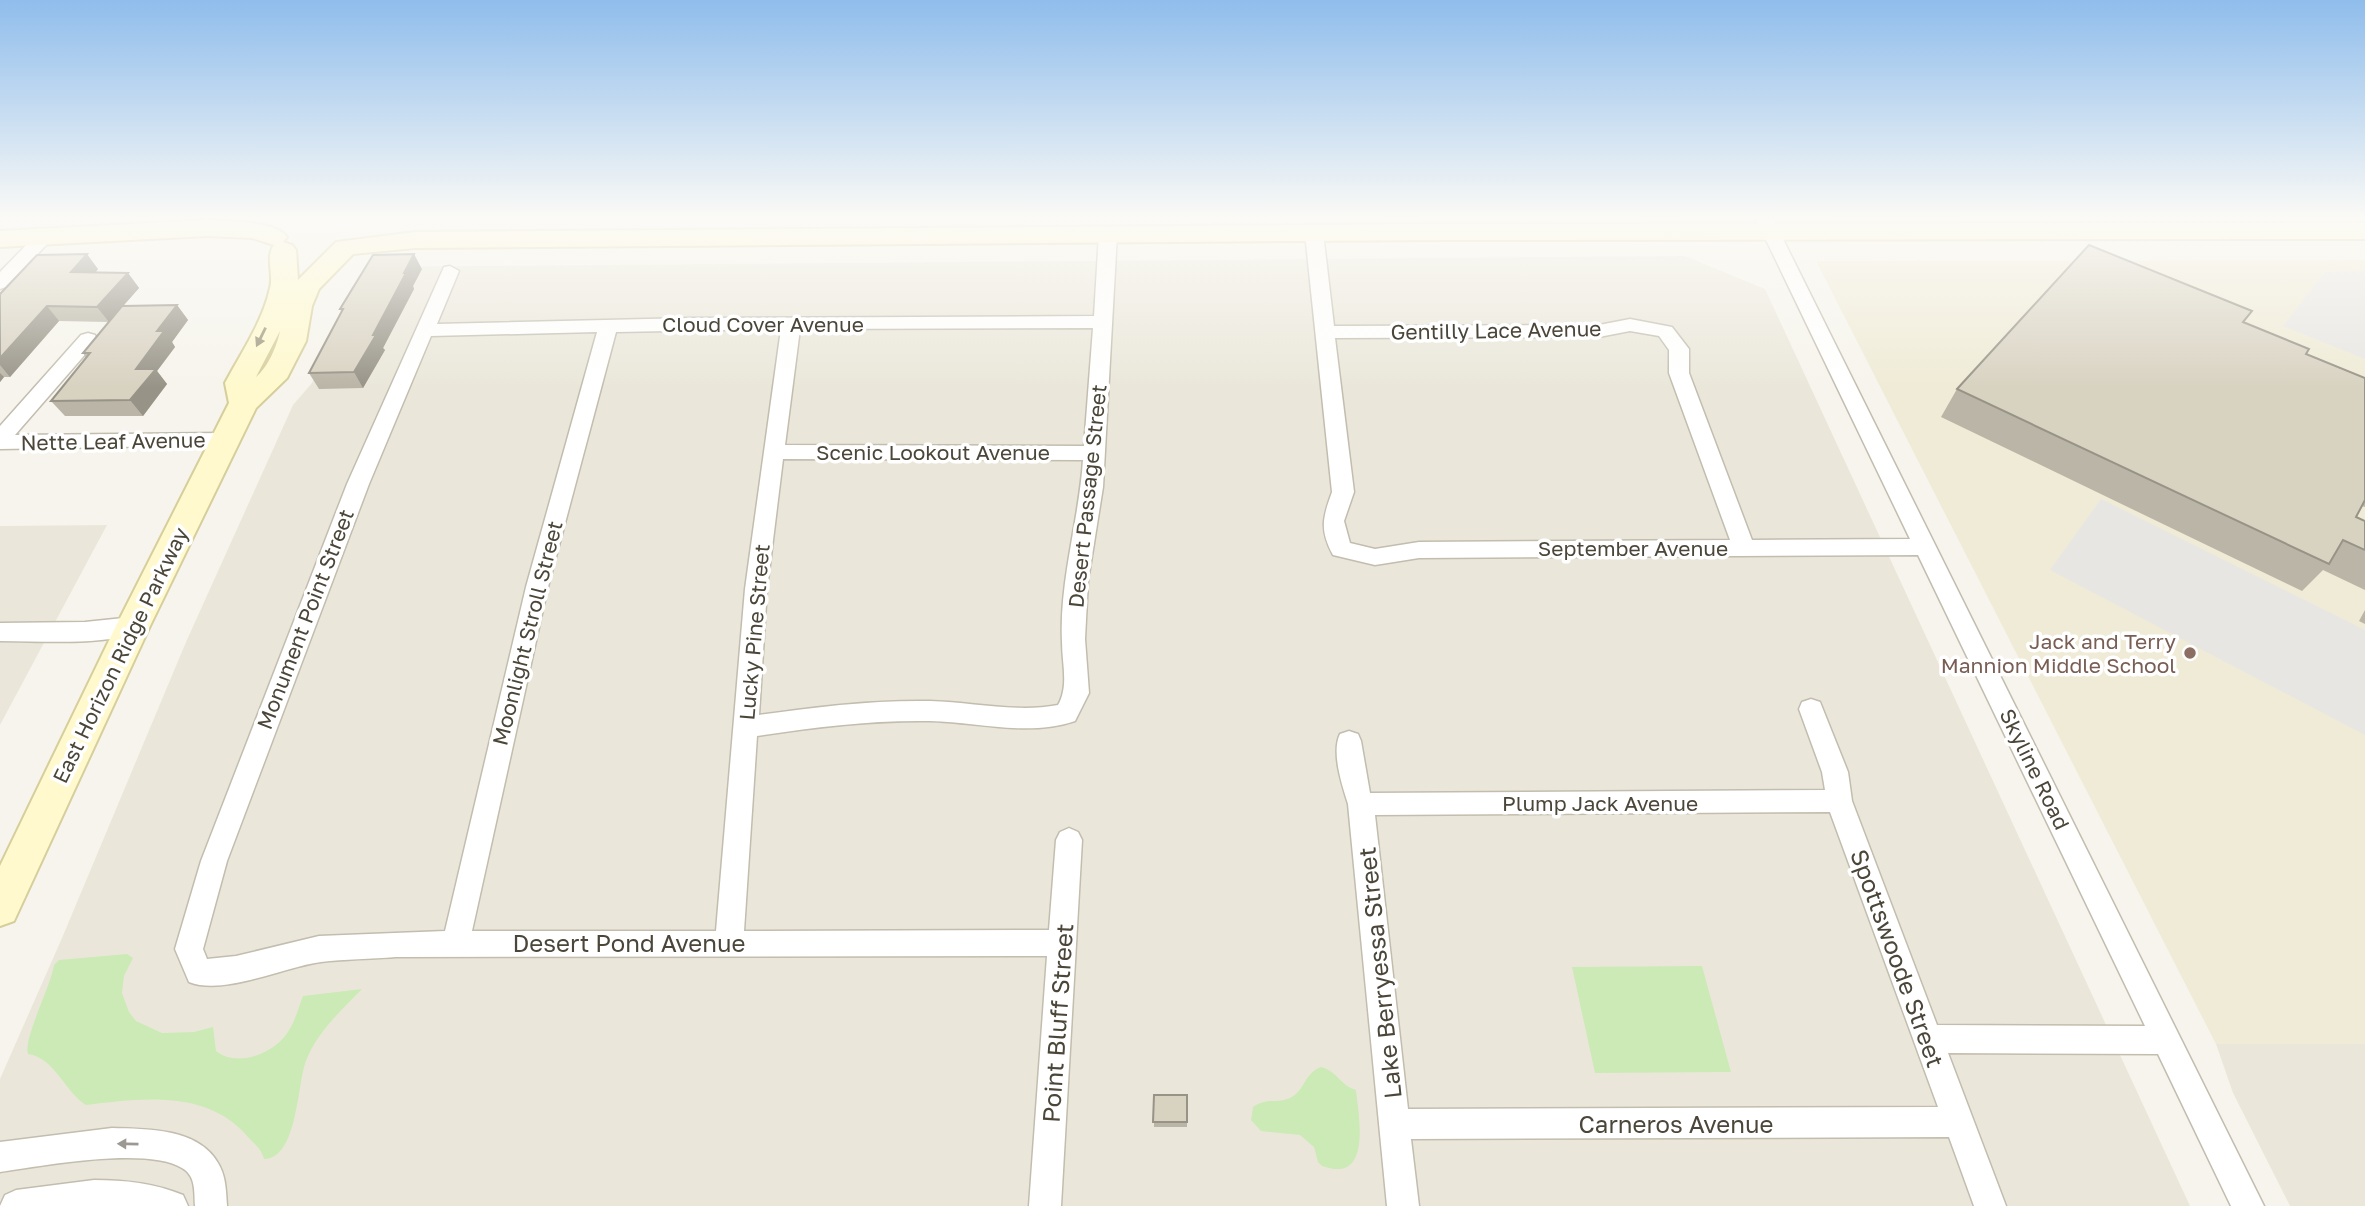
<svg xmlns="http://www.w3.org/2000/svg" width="2365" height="1206" font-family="'Golos Text',sans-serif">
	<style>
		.residential { fill: #eae7da }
		.education { fill: #efebd6 }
		.green { fill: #cbeab5 }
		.parking { fill: #e8e6e3 }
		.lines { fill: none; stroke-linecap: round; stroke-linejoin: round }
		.street-casing { stroke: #c2bdae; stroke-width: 3 }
		.secondary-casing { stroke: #d6ce9b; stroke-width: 4 }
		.street { fill: #fff; fill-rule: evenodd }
		.secondary { fill: #fff9cd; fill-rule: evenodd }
		.wall { fill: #bab5a6 }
		.shaded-wall { fill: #979387 }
		.building { fill: #d8d2c1; stroke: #979387; stroke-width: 2 }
		.oneway { fill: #9c977c }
		.oneway2 { fill: #9c9992 }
		.education-dot { fill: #8d6e63; stroke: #fff; stroke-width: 2.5 }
		.labels { text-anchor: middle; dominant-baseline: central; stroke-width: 7; stroke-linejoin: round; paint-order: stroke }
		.street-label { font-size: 21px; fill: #4b4639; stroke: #fff }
		.education-label { font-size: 21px; fill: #785e54; stroke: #fff; text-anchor: end }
		.near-street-label { font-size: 24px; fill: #4b4639; stroke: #fff }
	</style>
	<rect width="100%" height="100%" fill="#f6f4ec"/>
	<path class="residential" d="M1685 256 1765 289 2190 1206H0V1079L62 938 186 642 293 405 312 383 351 288 370 267Z
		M107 525 0 725V526Z
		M2216 1044H2365V1206H2290L2233 1093Z"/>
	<path class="education" d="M2365 260V1044H2216L1816 261Z"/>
	<path class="green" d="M127 954 133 958 124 976 122 993 129 1012 136 1021 162 1033 194 1032 213 1027 216 1051C236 1067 270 1055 285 1036 294 1025 298 1009 303 996L362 989C341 1011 317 1032 306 1061 297 1083 298 1159 264 1159 261 1148 255 1145 248 1137 208 1089 142 1098 86 1105 64 1091 55 1058 28 1054 23 1039 51 986 54 965L59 960Z
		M1702 966 1731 1072 1595 1073 1572 967Z
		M1321 1067C1336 1070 1341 1086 1356 1090 1359 1118 1372 1184 1322 1166L1318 1162 1314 1147 1300 1135 1261 1131 1251 1120 1253 1107C1267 1097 1277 1104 1290 1098 1305 1091 1304 1073 1321 1067Z"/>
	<path class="parking" d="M2365 271V359L2283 326 2325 272Z
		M2101 499 2365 630V735L2050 570Z"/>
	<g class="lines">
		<defs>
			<path id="street" d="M1756 219H1773L2264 1206H2231L2158 1054 1948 1053 2006 1206H1974L1949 1137 1411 1139 1419 1206H1387L1348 804C1342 785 1331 752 1340 734L1349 731 1358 734 1361 741 1370 793 1825 790 1822 772 1799 709 1802 702 1811 699 1820 702 1848 772 1852 801 1937 1025 2145 1026 1918 555 1419 558 1375 565 1333 555C1319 529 1323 517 1332 492L1305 233 1314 228 1323 233 1334 326 1599 325 1630 319 1672 327 1689 349V373L1752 540 1910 539ZM1630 331 1659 336 1669 350V373L1730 540 1419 542 1375 549 1350 543 1344 521 1354 492 1335 338 1599 337ZM1830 812 1938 1107 1408 1109 1375 815Z
				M1108 229 1117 234 1103 487 1088 581 1085 639 1089 693 1075 721C1028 737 977 722 930 721 872 720 814 727 757 736L744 931 1049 930 1056 840 1060 832 1069 828 1078 832 1082 840 1061 1206H1029L1047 956 396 957C371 959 345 959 321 962 283 967 224 996 189 982L175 949 201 861 347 484 444 267 450 266 459 271 437 324 691 318 1094 316 1099 234ZM1093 328 1084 446 785 445 800 329ZM781 329 745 589 716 931H472L548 587 616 332ZM597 332 526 587 445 931 319 936 236 956 207 959 203 949 227 861 369 484 431 336ZM783 459 1083 460C1079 521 1059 581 1062 642 1062 664 1069 686 1058 705 1016 713 973 702 930 701 872 700 815 707 759 715L767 589Z
				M45 231 54 236 51 240 6 287 0 289V272L39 232Z
				M88 333 95 335 97 339 95 343 15 435 225 433 232 435 235 440 232 445 0 449V426L81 335Z
				M133 617 141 620 145 626 141 632C98 646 45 641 0 641V623L85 622Z
				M112 1128C147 1129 198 1128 218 1163 226 1176 226 1191 227 1206H195C194 1191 196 1176 182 1168 147 1146 40 1166 0 1172V1142Z
				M94 1180C125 1180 154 1183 183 1195L188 1206H0L5 1195 16 1190Z"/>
			<path id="secondary" d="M207 220C227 222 275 220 287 237L283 242 292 245 296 250 298 280 336 242 415 232 1442 224 2365 223V239L1442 240 415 248 353 254 319 289 312 306 306 341 287 378 256 408 150 626 14 921 0 926V866L116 626 229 403 225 383C241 353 263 321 270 288 274 274 265 257 274 245L252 238 207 236 0 247V231ZM280 331C277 346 268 367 256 377Z"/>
		</defs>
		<use href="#street" class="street-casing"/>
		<use href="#secondary" class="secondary-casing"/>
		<use href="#street" class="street"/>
		<use href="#secondary" class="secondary"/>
	</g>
	<path class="wall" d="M98 269 96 272 128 273 139 288 123 306 177 305 188 320 172 342 175 347 157 371 167 384 143 416H65L51 401 86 358 83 353 109 322 59 321 10 377H4L0 382V294Z
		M422 269 413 286 414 289 383 348 385 350 363 388 319 389 309 373 342 312 340 309Z
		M2243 322 2306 354 2365 378V507L2362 506 2356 517 2365 521V590L2323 570 2302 591 1941 417 1957 389Z
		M2365 610V624L2359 621Z
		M1154 1095H1187V1127H1154Z"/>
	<path class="shaded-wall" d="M87 254 98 269 83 287 71 272Z
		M414 254 422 269 413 286 414 289 383 348 385 350 363 388 354 372Z
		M128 273 139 288 109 322 97 307Z
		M177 305 188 320 172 342 175 347 157 371 167 384 143 416 130 400 136 369 157 331Z
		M47 306 59 321 10 377 0 365V358Z
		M0 373 4 377 0 382Z"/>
	<path class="building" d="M2089 245 2252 311 2243 322 2309 349 2306 354 2365 378V500L2356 517 2365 521V550L2343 540 2329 564 1957 389Z
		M87 254 71 272 128 273 97 307 47 306 0 358V294L37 255Z
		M414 254 404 273H406L373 335H376L354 372 309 373 343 309H340L373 255Z
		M177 305 157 331H164L136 369H156L130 400 51 401 90 353H83L122 306Z
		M1154 1095H1187V1122H1153Z"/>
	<defs><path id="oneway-solid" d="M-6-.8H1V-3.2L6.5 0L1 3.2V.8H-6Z" transform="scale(1.75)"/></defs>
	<use class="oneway" href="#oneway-solid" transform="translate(261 337) rotate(116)"/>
	<use class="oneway2" href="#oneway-solid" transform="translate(128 1144) rotate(-179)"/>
	<linearGradient id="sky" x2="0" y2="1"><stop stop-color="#8fbdec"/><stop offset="0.56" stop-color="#fbfaf6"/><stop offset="1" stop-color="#fbfaf6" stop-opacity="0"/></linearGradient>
	<rect width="2365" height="388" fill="url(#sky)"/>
	<circle class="education-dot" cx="2190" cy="653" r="7"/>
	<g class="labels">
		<g class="street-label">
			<text x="763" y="324">Cloud Cover Avenue</text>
			<text transform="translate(1496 330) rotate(-1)">Gentilly Lace Avenue</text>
			<text transform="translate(113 441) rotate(-1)">Nette Leaf Avenue</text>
			<text x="933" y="452">Scenic Lookout Avenue</text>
			<text transform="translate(1087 496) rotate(-84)">Desert Passage Street</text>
			<text x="1633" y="548">September Avenue</text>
			<text transform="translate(305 619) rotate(-69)">Monument Point Street</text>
			<text transform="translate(754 632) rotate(-85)">Lucky Pine Street</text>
			<text transform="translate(527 633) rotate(-76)">Moonlight Stroll Street</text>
			<text transform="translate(120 655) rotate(-64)">East Horizon Ridge Parkway</text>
			<text transform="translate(2035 769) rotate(64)">Skyline Road</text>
			<text x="1600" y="803">Plump Jack Avenue</text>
		</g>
		<g class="education-label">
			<text x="2176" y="641">Jack and Terry<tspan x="2176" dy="24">Mannion Middle School</tspan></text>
		</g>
		<g class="near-street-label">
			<text x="629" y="942">Desert Pond Avenue</text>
			<text transform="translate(1898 958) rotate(70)">Spottswoode Street</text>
			<text transform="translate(1379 973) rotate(-96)">Lake Berryessa Street</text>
			<text transform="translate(1057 1023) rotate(-86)">Point Bluff Street</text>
			<text x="1676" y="1123">Carneros Avenue</text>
		</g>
	</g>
</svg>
